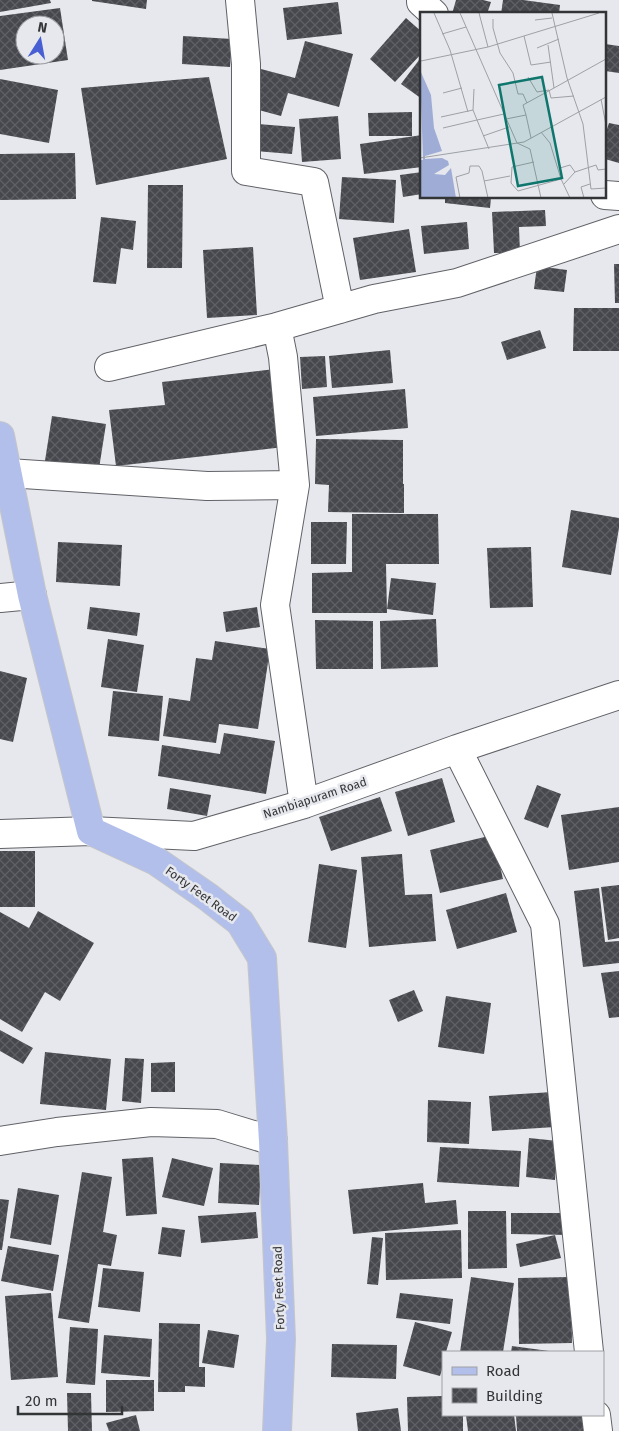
<svg xmlns="http://www.w3.org/2000/svg" width="619" height="1431" font-family="'Fira Sans',sans-serif">
	<style>
		.building { fill: url(#building-cross-hatch); fill-rule: evenodd }
		.lines { fill: none; stroke-linecap: round; stroke-linejoin: round }
		.minor-casing { stroke: #616267; stroke-width: 30 }
		.major-casing { stroke: #c6c6c7; stroke-width: 30 }
		.minor { stroke: #fff; stroke-width: 28 }
		.major { stroke: #b2bfeb; stroke-width: 28 }
		.labels { text-anchor: middle; dominant-baseline: central; stroke-width: 5; stroke-linejoin: round; paint-order: stroke }
		.street-label { font-size: 12px; fill: #333436; stroke: #e6e8ee }
		.inset-road { fill: none; stroke: #9ea0a4; stroke-width: 1 }
		.view { fill: #0f766e; fill-opacity: 0.15; stroke: #0f766e; stroke-width: 2.5 }
		.inset-edge { fill: none; stroke: #333436; stroke-width: 2.5 }
	</style>
	<defs>
		<pattern id="building-cross-hatch" width="8" height="8" patternUnits="userSpaceOnUse" patternTransform="scale(1.25)"><rect width="8" height="8" fill="#46484d"/><path d="M0 0l8 8M0 8l8-8" fill="none" stroke="#5f6065"/></pattern>
	</defs>
	<rect width="100%" height="100%" fill="#e6e8ee"/>
	<path class="building" d="M0 0H50L51 3 0 12Z
		M92 0H147L146 9 92 1Z
		M456 0H483L491 2 487 14H452Z
		M503 0H523L560 5 559 14H501Z
		M338 2 342 34 287 40 283 8Z
		M60 8 68 60 0 70V16ZM25 25H55V55H25Z
		M406 18 422 32V53L395 82 370 59Z
		M183 36 232 39 230 67 182 64Z
		M305 41 353 54 339 107 288 93 281 116 251 108 261 69 295 78Z
		M605 44 619 46V73L605 71Z
		M422 56V99L401 84Z
		M209 77 227 159 96 185 81 88Z
		M0 79 58 90 49 143 0 134Z
		M412 112V136H369L368 113Z
		M338 116 341 159 302 162 299 119Z
		M609 123 619 125V163L605 159V135Z
		M258 124 295 127 292 154 255 151Z
		M422 135V167L364 174 360 144Z
		M75 153 76 199 0 200V154Z
		M422 172V194L403 197 400 175Z
		M342 177 396 180 394 223 339 219Z
		M148 185H183L182 268H147Z
		M445 198H491L490 208 445 203Z
		M545 210 546 226 519 227 520 253H494L492 212Z
		M101 217 136 221 133 250 121 248 116 284 93 282Z
		M467 222 469 249 424 254 421 226Z
		M409 229 416 272 360 280 353 238Z
		M253 247 257 315 207 318 203 250Z
		M614 264H619V303H615Z
		M537 266 567 270 564 292 534 289Z
		M574 308H619V351H573Z
		M540 330 546 348 507 360 501 342Z
		M390 350 393 383 332 388 329 356Z
		M325 356 327 387 302 389 300 357Z
		M275 369 284 447 116 466 109 410 165 405 162 382Z
		M405 389 408 428 316 436 313 397Z
		M52 416 106 424 98 475 44 467Z
		M316 439 403 440V484H404V513L328 512 329 485 315 484Z
		M571 510 619 518V528L611 575 562 567Z
		M352 514H438L439 564H386L387 613H312V573L352 572Z
		M311 522H347L346 564H311Z
		M58 542 122 545 120 586 56 582Z
		M531 547 533 607 490 608 487 548Z
		M391 578 436 583 433 615 387 609Z
		M90 607 140 613 137 636 87 629Z
		M257 607 260 627 226 632 223 612Z
		M436 619 438 667 381 669 380 621Z
		M315 620 373 621V669H316Z
		M108 639 144 645 137 692 101 687Z
		M215 641 270 649 258 729 219 724 216 743 163 736 169 698 190 701 196 658 212 660Z
		M0 671 27 678 13 742 0 739Z
		M113 691 163 696 159 741 108 736Z
		M224 733 275 741 266 794 158 776 162 745 220 754Z
		M442 778 455 822 408 836 395 792Z
		M537 785 561 794 548 828 524 819Z
		M170 788 211 795 207 816 167 809Z
		M380 797 392 831 331 851 319 817Z
		M619 807V862L569 870 561 815Z
		M493 835 503 879 440 893 430 850Z
		M0 851H35V907H0Z
		M402 854 405 895 432 894 436 941 369 947 361 857Z
		M319 864 357 870 346 948 308 942Z
		M619 885V938L608 940 601 887Z
		M599 888 605 942 619 941V963L583 967 574 891Z
		M506 893 517 932 457 949 446 910Z
		M38 911 94 943 60 1001 45 992 22 1032 0 1019V912L29 928Z
		M619 971V1017L609 1018 601 973Z
		M414 990 423 1011 398 1022 389 1000Z
		M446 996 491 1003 484 1054 438 1047Z
		M0 1030 33 1048 23 1064 0 1051Z
		M45 1052 111 1059 106 1110 40 1104Z
		M125 1058 144 1059 141 1103 122 1101Z
		M175 1062V1092H151V1063Z
		M553 1092 555 1127 492 1131 489 1096Z
		M428 1100 471 1102 469 1144 427 1142Z
		M529 1138 558 1141 555 1180 526 1177Z
		M440 1147 521 1151 519 1187 437 1182Z
		M153 1157 157 1214 126 1216 122 1159Z
		M172 1158 213 1168 204 1206 162 1197Z
		M220 1163 261 1165 259 1205 218 1203Z
		M82 1172 112 1177 103 1232 117 1235 111 1266 98 1264 89 1323 58 1318Z
		M423 1183 425 1203 456 1200 458 1224 353 1234 348 1190Z
		M18 1188 59 1195 51 1245 10 1238Z
		M0 1199 9 1200 2 1250H0Z
		M468 1211H506L507 1268 468 1269Z
		M256 1212 258 1238 201 1243 198 1216Z
		M511 1213H570V1235L511 1234Z
		M162 1227 185 1230 181 1257 158 1254Z
		M461 1230 462 1278 386 1280 385 1233Z
		M555 1235 561 1258 520 1267 516 1244Z
		M372 1237 383 1238 378 1285 367 1284Z
		M8 1246 59 1255 53 1291 1 1281Z
		M103 1268 144 1272 140 1312 98 1307Z
		M471 1277 514 1283 503 1352H460Z
		M571 1277 572 1343 519 1344 518 1278Z
		M51 1293 58 1377 11 1380 5 1296Z
		M400 1293 453 1299 450 1324 396 1318Z
		M415 1322 452 1332 446 1352H443V1366L440 1376 403 1366Z
		M159 1323 200 1324 199 1367H205V1387L185 1386V1392H158Z
		M70 1327 98 1329 95 1385 66 1383Z
		M208 1330 239 1335 234 1368 202 1363Z
		M104 1335 152 1339 150 1377 101 1373Z
		M332 1344 397 1345 396 1379 331 1377Z
		M512 1346 549 1351V1352H511Z
		M106 1380H154V1411L106 1412Z
		M67 1393H91L92 1431H68Z
		M443 1396V1415H463V1431H408L407 1397Z
		M398 1408 401 1431H358L356 1413Z
		M136 1415 140 1431H109L106 1423Z
		M466 1415H514L516 1431H468Z
		M516 1415H583L584 1431H517Z"/>
	<g class="lines">
		<defs>
			<path id="minor" d="M240 0 246 64V171L314 182 340 309
				M421 0V2L434 14
				M605 195 619 196
				M109 367 277 327
				M8 473 207 486 295 485 283 357 277 327 374 299 457 283 619 229
				M295 485 275 605 304 804
				M0 598 32 595
				M457 749 545 924 589 1352
				M0 834 91 831 194 836 304 804 457 749 619 695
				M0 1141 57 1132 151 1122 217 1124 273 1141
				M596 1415 598 1431"/>
			<path id="major" d="M0 436 32 595 91 831 156 861 208 897 240 922 262 958 273 1141 281 1339 277 1431"/>
		</defs>
		<use href="#minor" class="minor-casing"/>
		<use href="#major" class="major-casing"/>
		<use href="#minor" class="minor"/>
		<use href="#major" class="major"/>
	</g>
	<g class="labels">
		<g class="street-label">
			<text transform="translate(315 798) rotate(-18)">Nambiapuram Road</text>
			<text transform="translate(201 894) rotate(36)">Forty Feet Road</text>
			<text transform="translate(279 1288) rotate(-92)">Forty Feet Road</text>
		</g>
	</g>
	<g transform="translate(420 12)">
		<rect width="186" height="186" fill="#e6e8ee"/>
		<path d="M0 58 11 83 14 116 22 139 5 144V147L22 146 28 149 29 153 14 162 25 163 31 156 36 186H0V148H3Z" fill="#9facd6"/>
		<path class="inset-road" d="M14 1 30 38 48 100M40 1 97 131 110 137 121 186M59 1 68 35M132 1 147 66 163 112 171 177 186 176M73 7V16L80 41 93 61 98 82H103L107 91M115 8 132 6M22 22 46 15M104 24 111 53 131 50M117 36 139 27M1 49 68 35 179 1M108 65 117 80 129 78 131 86 154 84M134 76 186 47M23 81 42 76M181 87 186 113M53 98 54 77M106 103 111 126M21 105 53 98 57 108 84 102M86 107 106 103 103 93 134 76 128 33M23 116 57 108 69 137M121 120 130 131 141 167M63 124 89 115M0 146 104 130 186 85M114 150 92 155 91 171 98 179 141 167 150 186M140 156 150 153 155 160M64 169 90 164M144 172 155 160 176 153 178 158 186 157M40 186 36 165 49 161 50 154H59L62 159 68 186M164 186 161 175 170 172"/>
		<path class="view" d="M122 65 142 166 98 174 79 73Z"/>
		<rect width="186" height="186" class="inset-edge"/>
	</g>
	<rect x="442" y="1351" width="162" height="65" fill="#e6e8ee" stroke="#9ea0a4"/>
	<rect x="452" y="1367" width="25" height="8" fill="#b2bfeb" stroke="#9ea0a4"/>
	<text x="486" y="1376" font-size="15" fill="#333436">Road</text>
	<rect x="452" y="1388" width="25" height="15" fill="url(#building-cross-hatch)" stroke="#9ea0a4"/>
	<text x="486" y="1401" font-size="15" fill="#333436">Building</text>
	<g transform="translate(40 40) rotate(11)"><circle r="24" fill="#e6e8ee" stroke="#9ea0a4"/>
	<path d="M0-4L9 19L0 12L-9 19Z" fill="#485fd3"/>
	<text y="-8" font-size="14" font-weight="bold" text-anchor="middle" fill="#333436">N</text>
	</g>
	<path d="M18 1406v8h104v-8" fill="none" stroke="#333436" stroke-width="2.5"/>
	<text x="25" y="1406" font-size="15" fill="#333436" stroke="#e6e8ee" stroke-width="4" paint-order="stroke">20 m</text>
</svg>
